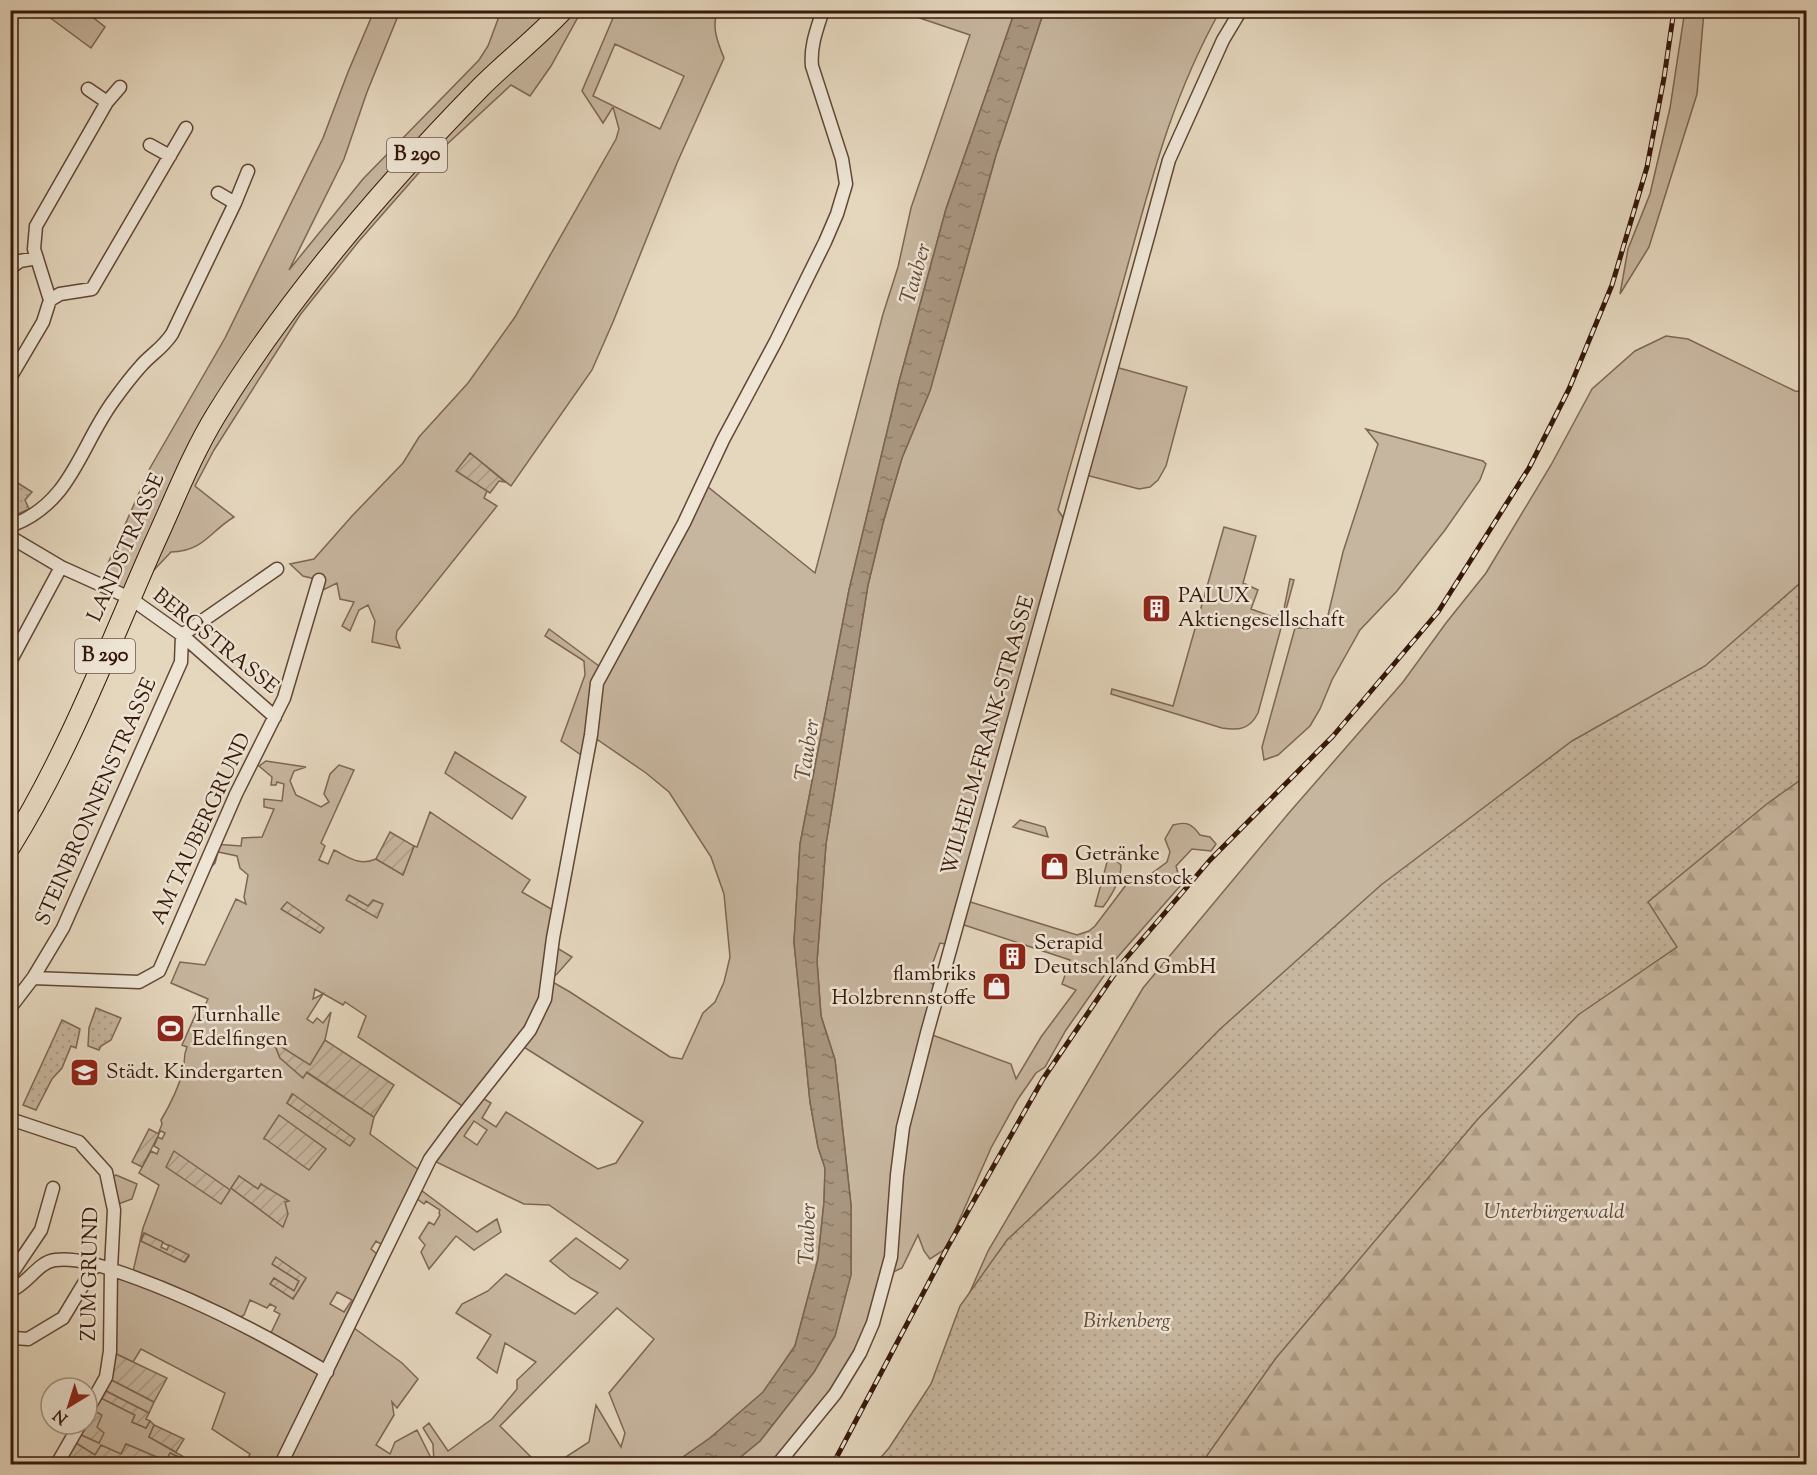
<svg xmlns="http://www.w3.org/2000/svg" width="1817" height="1475" font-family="'Sorts Mill Goudy',serif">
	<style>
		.grass { fill: #c7b69f; stroke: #7e6654; stroke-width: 1.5; fill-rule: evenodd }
		.forest { fill: url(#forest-firs); stroke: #7e6654; stroke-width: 1.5 }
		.park { fill: url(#park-dots); stroke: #7e6654; stroke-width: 1.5 }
		.garden { fill: url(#garden-furrows); stroke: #7e6654; stroke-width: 1.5 }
		.water { fill: url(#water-ripples); stroke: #7b6350; stroke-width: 1.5 }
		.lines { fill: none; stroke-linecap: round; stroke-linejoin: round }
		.street-casing { stroke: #614736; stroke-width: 15 }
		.primary-casing { stroke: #351709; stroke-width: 22 }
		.street { stroke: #eee5d5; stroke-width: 12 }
		.primary { stroke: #e5d7be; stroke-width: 20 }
		.rail-casing { stroke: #351709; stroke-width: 5 }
		.rail { stroke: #eee5d5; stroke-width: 3; stroke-dasharray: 9; stroke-linecap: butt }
		.labels { text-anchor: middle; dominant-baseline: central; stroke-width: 5; stroke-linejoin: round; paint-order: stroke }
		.shield { fill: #eee5d5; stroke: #6c5546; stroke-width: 1.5 }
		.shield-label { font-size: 20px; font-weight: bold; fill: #351709 }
		.street-label { font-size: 21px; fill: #351709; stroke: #eee5d5 }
		.poi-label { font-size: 21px; fill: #351709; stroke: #eee5d5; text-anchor: start }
		.park-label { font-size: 21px; font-style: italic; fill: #614736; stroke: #eee5d5 }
		.water-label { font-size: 22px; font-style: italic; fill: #634a39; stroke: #eee5d5 }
	</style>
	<defs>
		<pattern id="forest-firs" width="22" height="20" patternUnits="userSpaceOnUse" patternTransform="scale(1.5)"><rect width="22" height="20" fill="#c7b69f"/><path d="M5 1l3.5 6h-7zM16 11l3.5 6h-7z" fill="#ac9c88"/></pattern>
		<pattern id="park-dots" width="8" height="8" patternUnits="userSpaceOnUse" patternTransform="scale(1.5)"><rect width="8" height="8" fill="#c7b69f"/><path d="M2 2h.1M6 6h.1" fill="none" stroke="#ac9c88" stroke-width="1.8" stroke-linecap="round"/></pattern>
		<pattern id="garden-furrows" width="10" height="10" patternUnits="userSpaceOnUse" patternTransform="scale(1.5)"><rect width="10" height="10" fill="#c7b69f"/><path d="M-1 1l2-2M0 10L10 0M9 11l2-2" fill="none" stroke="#ac9c88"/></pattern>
		<pattern id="water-ripples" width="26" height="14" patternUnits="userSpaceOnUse" patternTransform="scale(1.5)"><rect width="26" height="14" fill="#a99680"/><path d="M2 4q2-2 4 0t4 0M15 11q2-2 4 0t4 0" fill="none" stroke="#8a7967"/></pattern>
	</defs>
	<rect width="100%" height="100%" fill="#e5d7be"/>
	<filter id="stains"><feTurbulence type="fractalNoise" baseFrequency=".00333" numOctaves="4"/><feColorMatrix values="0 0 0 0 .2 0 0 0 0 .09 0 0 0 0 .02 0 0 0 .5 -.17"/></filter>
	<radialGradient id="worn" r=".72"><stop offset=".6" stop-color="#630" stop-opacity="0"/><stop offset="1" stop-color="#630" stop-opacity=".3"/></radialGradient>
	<path class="grass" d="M1685 10 1704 11 1697 94 1649 247 1620 294 1628 249 1650 194 1670 108Z
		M41 11H85L105 27 91 48Z
		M374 11H400L367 92 344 159 289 270 363 179 479 60 488 46 501 11H585L577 19 551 66 530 96 511 85 431 159 359 241 300 315 214 450 195 486 234 517C209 532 204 551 171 552L154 570 130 598 111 591 114 584 102 577 150 468 225 338 323 138 348 72Z
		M616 11H717C712 28 717 41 724 58L677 163 613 322 592 370 511 486 470 453 457 471 487 491 484 498 497 506 397 631 396 638 400 648 372 642 375 621 368 605 359 610 350 631 342 626 354 602 340 599 337 583 323 590 319 580 303 576 290 564 314 559 352 516 403 463 419 437 468 383 515 317 616 139 619 129 613 107 603 123 582 91ZM615 44 684 76 660 129 593 96Z
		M899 11H1015L946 209 899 382 849 590 800 844 794 942 810 1102 818 1147 825 1168 824 1202 818 1259 795 1346 763 1393 710 1438 673 1464H555L589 1442 596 1405 621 1447 625 1433 609 1393 654 1339 617 1308 500 1426 538 1464H245L250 1454 212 1429 225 1393 141 1349 133 1362 110 1351 111 1269 132 1276 143 1228 159 1185 139 1173 151 1151 157 1154 159 1149 154 1146 158 1137 162 1139 165 1133 161 1131 158 1134 162 1124 161 1120C170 1105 178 1089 183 1071 186 1062 182 1058 187 1047L182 1045 198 1009 203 1010 208 999 171 983 180 962 205 965 236 899 246 904 244 897 248 875 240 868 237 856 218 852 215 863 212 866 205 862 214 844 241 846 242 838 262 837 274 809 264 807V799L282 801 284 784 277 782 276 785H271L272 777 259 766 266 761 306 767 294 771 290 781 296 795 321 807 329 802 324 794 330 774 339 765 354 770 321 843 325 846 319 860 328 864 334 850C350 858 359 866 376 859L403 875 414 846 417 847 430 812 530 880 522 892 558 913 552 945 572 957 557 974 549 980 570 992 670 1057 682 1059 703 1013 715 1002 724 982 730 957 724 894 711 857 669 792 646 773 592 736 587 759 561 741 585 675 584 661 545 636 549 629 603 669 703 483 815 573 883 314 898 267 911 208 970 35ZM315 989 343 1005 345 1002 366 1016 358 1037 467 1109 430 1159 524 1204 549 1205 628 1260 620 1269 576 1238 550 1261 571 1278 598 1293 575 1314 506 1274 488 1291 462 1304 456 1313 491 1335 477 1358 497 1373 505 1343 536 1362 517 1380V1389L492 1419 448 1451 429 1423 423 1428 433 1444 434 1464 417 1430 395 1442 390 1454 376 1445 394 1415 392 1402 397 1408 418 1379 402 1363 350 1325 382 1258 371 1249 376 1241 387 1248 413 1196 424 1204 426 1201 440 1210 439 1213 440 1215 434 1225 429 1222 419 1238 425 1245 421 1252 429 1269 456 1236 474 1250 501 1232 497 1219 477 1232 417 1187 423 1173 370 1134 374 1117 306 1072 280 1058 276 1048 310 1066 325 1040 331 1012 323 1023 317 1018 313 1023 307 1019 323 994 313 999ZM519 1044 643 1122 616 1163 598 1169 506 1112 496 1127 482 1118 491 1103 479 1096ZM292 1094 350 1146 287 1103ZM279 1116 326 1149 264 1139ZM474 1121 487 1130 477 1145 464 1136ZM239 1176 258 1189 261 1184 283 1226 231 1188ZM144 1233 189 1256 185 1262 141 1241ZM272 1264 306 1278 293 1299 271 1284 274 1278 294 1291 299 1281ZM337 1292 352 1300 344 1312 330 1304ZM250 1300 267 1308 270 1304 276 1307 274 1311 280 1314 268 1339 235 1320 244 1315Z
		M1044 11H1220C1175 91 1154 169 1130 257 1107 342 1081 426 1058 510L1068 525 964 900 1077 935 1089 931 1095 926 1126 885 1144 879 1167 862 1170 852 1165 839 1173 825C1187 821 1192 824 1200 835L1210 837 1216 844 1211 851 1192 849 1176 866 1181 885 1115 960 1066 1030 1045 1067 1036 1073 1018 1099 991 1148 947 1248 930 1259 924 1251 918 1235 902 1268 886 1275 860 1353 778 1464H732L760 1441 814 1372 835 1336 851 1274V1205L835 1060 821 1016 817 961 826 844 868 585 883 523 902 458 930 390 996 155ZM958 923 1070 960 1062 984 1076 990 1041 1037 1016 1079 1011 1064 927 1033 939 990 927 979 940 943 951 945Z
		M1666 336 1688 339 1795 391 1806 392V743L885 1464 942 1377 955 1326 988 1251 1143 988 1288 814 1403 682 1446 623 1486 573 1551 465 1592 389 1635 351Z
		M1112 366 1187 387 1166 466 1158 480 1150 487 1139 489 1082 474Z
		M1366 429 1483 461 1486 464 1480 480 1445 530 1397 591 1360 630 1332 680 1320 709 1310 726 1278 755 1264 760 1262 747 1295 628H1325L1343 552 1378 444Z
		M1224 527 1256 536 1243 583 1258 590 1251 609 1276 618 1284 609 1290 579 1294 580 1258 713C1250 729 1239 731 1222 728L1111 694 1112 689 1173 706Z
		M455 752 526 797 512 819 445 773Z
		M1020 820 1045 827 1048 837 1013 827Z
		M1109 855 1121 865C1121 880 1112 895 1103 907L1095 906Z
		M116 1175 137 1184 132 1199 113 1206 107 1179Z
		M106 1377 154 1402 149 1413 100 1388Z
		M97 1396 135 1415 132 1422 146 1428 150 1421 154 1425 149 1437 196 1464 170 1453 166 1461 126 1444 121 1454 101 1446 95 1455 71 1440 75 1432 99 1443 96 1427 89 1408Z"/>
	<path class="forest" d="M1806 743V1464H987Z"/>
	<path class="park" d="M10 478 32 492 25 500 29 509 16 515 11 511Z
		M1806 578V776L1768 803 1648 902 1677 947 1578 1015 1477 1120 1276 1358 1201 1464H875L889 1448 931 1384 960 1306 1007 1240 1097 1155 1219 1030 1381 885 1572 741 1705 666Z
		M96 1008 121 1018 111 1040 101 1046 99 1050 88 1046 89 1028Z
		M62 1020 80 1029 76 1048 71 1046 62 1068 52 1079 36 1110 23 1105Z"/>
	<path class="garden" d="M470 453 505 482 499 481 490 493 456 471Z
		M390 832 414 846 403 875 376 859Z
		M349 895 368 906 373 900 383 904 377 918 346 900Z
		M287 902 324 928 320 933 281 909Z
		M269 1039 310 1065 325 1040 394 1085 374 1117 307 1072 303 1078 280 1058 276 1048Z
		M293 1094 355 1139 350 1146 287 1103Z
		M279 1115 326 1149 309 1170 264 1138Z
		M149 1129 159 1134 142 1167 132 1162Z
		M174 1151 230 1190 221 1204 166 1167Z
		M239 1176 258 1189 261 1184 289 1201 285 1202 288 1214 283 1227 231 1188Z
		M144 1233 163 1242 161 1247 167 1250 169 1245 189 1255 184 1262 141 1241Z
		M276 1257 306 1278 293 1299 270 1284 274 1278 294 1291 299 1281 272 1264Z
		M110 1351 167 1378 154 1402 106 1377Z
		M100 1388 149 1413 146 1419 150 1421 146 1428 132 1422 135 1415 97 1396Z
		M89 1408 102 1415 97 1427 104 1433 99 1443 75 1432 80 1424H87Z
		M154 1425 184 1439 176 1452 149 1437Z
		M71 1440 95 1455 101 1445 121 1454 126 1444 166 1461 170 1453 193 1464H80L62 1455Z"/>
	<path class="water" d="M1015 11H1044L996 155 930 391 902 458 883 523 868 585 826 844 817 961 821 1016 835 1060 851 1205V1275L835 1336 814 1372 760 1441 732 1464H673L710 1438 763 1392 795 1346 818 1259 824 1202 825 1168 818 1147 810 1102 794 942 800 844 849 590 899 382 946 209Z"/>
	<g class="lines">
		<defs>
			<path id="street" d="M88 89 107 102
				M150 145 170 156
				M235 203 248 171
				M10 268 20 261 37 258
				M50 300 34 249 36 226 107 102 120 87
				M10 378 43 322 50 300 60 294 92 289 186 128
				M13 525C72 502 80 446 114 400 122 389 131 377 140 367 151 354 161 350 172 334L235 203 218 193
				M12 538 61 567 130 598 182 635 275 717
				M10 662 61 567
				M33 978 139 982 159 971 236 794 284 698 319 580
				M10 1008 33 978 63 928 181 662 182 635 277 569
				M10 1119 79 1142 106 1172 114 1210 111 1269 110 1351 106 1377 87 1411
				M10 1276 41 1230 53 1188
				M10 1291C27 1285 38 1262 55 1260 76 1257 102 1266 122 1273 194 1298 262 1333 327 1372
				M10 1341 14 1338 28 1339 63 1318 95 1265
				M57 1464 80 1424
				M281 1464 430 1159 455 1125 530 1030 545 999 553 938 591 735 597 683 684 523 723 440 776 341 825 242 837 214 846 184 842 159 812 66C810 46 817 29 823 10
				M778 1464 835 1394 860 1353 873 1323 891 1257 897 1175 903 1127 927 1033 1149 233 1169 160 1223 40 1241 10"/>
			<path id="primary" d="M10 847C69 752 109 646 154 544 174 501 191 456 216 415 289 296 383 187 481 87 507 61 537 38 563 10"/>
		</defs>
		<use href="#street" class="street-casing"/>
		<use href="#primary" class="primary-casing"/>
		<use href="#street" class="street"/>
		<use href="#primary" class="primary"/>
		<defs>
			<path id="rail" d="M833 1464 947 1248 1043 1079 1122 963 1210 860 1333 736 1438 612 1529 468 1569 389 1612 285 1647 167 1664 78 1674 10"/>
		</defs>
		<use href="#rail" class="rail-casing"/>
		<use href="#rail" class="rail"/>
	</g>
	<defs>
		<symbol id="building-square" viewBox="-11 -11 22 22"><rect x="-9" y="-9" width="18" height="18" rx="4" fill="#8f2418" stroke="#eee5d5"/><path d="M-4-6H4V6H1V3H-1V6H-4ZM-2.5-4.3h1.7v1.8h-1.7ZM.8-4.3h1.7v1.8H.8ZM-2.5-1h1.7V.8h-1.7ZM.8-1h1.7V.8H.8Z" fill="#fff"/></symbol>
		<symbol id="shop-square" viewBox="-11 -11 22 22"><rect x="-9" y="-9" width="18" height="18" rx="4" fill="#8f2418" stroke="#eee5d5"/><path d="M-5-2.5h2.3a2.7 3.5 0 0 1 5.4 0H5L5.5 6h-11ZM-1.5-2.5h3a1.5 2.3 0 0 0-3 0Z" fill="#fff"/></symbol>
		<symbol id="stadium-square" viewBox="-11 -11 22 22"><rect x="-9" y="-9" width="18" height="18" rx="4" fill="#8f2418" stroke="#eee5d5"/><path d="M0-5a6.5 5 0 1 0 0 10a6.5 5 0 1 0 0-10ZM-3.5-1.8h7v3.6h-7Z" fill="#fff"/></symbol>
		<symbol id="school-square" viewBox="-11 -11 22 22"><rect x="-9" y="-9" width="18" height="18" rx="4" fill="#8f2418" stroke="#eee5d5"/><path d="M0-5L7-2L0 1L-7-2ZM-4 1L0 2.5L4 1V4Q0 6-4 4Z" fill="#fff"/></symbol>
	</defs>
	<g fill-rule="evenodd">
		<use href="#building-square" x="1140" y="592" width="33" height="33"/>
		<use href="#shop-square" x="1038" y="850" width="33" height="33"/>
		<use href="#building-square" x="996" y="940" width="33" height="33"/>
		<use href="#shop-square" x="980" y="970" width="33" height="33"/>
		<use href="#stadium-square" x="154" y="1012" width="33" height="33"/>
		<use href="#school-square" x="68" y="1056" width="33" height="33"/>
	</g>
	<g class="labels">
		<g class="shield">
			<rect x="387" y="138" width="60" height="34" rx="4.5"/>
			<rect x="75" y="639" width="60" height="34" rx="4.5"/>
		</g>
		<g class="shield-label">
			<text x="417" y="155">B 290</text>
			<text x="105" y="656">B 290</text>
		</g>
		<g class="street-label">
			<text transform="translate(127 548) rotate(-66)">LANDSTRASSE</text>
			<text transform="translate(215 642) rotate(39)">BERGSTRASSE</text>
			<text transform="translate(989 736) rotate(-74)">WILHELM-FRANK-STRASSE</text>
			<text transform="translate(97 802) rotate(-66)">STEINBRONNENSTRASSE</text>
			<text transform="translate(202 829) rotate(-65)">AM TAUBERGRUND</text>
			<text transform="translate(91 1274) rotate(-89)">ZUM GRUND</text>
		</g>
		<g class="poi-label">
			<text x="1178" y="597">PALUX<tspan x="1178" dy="24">Aktiengesellschaft</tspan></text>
			<text x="1075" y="855">Getränke<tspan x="1075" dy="24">Blumenstock</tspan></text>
			<text x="1034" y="944">Serapid<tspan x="1034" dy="24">Deutschland GmbH</tspan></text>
			<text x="976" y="975" text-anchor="end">flambriks<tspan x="976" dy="24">Holzbrennstoffe</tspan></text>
			<text x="192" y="1016">Turnhalle<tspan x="192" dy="24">Edelfingen</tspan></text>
			<text x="106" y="1073">Städt. Kindergarten</text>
		</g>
		<g class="park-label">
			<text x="1554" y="1213">Unterbürgerwald</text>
			<text x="1127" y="1322">Birkenberg</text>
		</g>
		<g class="water-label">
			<text transform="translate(917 274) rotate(-74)">Tauber</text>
			<text transform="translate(809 750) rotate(-81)">Tauber</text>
			<text transform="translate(809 1234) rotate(-88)">Tauber</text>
		</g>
	</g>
	<rect width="1817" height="1475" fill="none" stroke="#e5d7be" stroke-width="36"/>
	<rect x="12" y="12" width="1793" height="1451" fill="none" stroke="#351709" stroke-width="3"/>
	<rect x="18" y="18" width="1781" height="1439" fill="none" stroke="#351709" stroke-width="1.5"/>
	<g transform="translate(69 1406) rotate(218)"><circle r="28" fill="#eee5d5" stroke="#a49383" stroke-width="1.5"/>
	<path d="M0-4.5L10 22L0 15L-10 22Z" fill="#8f2418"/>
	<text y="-9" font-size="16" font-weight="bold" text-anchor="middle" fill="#351709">N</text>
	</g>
	<rect width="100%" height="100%" filter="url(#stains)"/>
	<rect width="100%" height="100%" fill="url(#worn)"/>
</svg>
